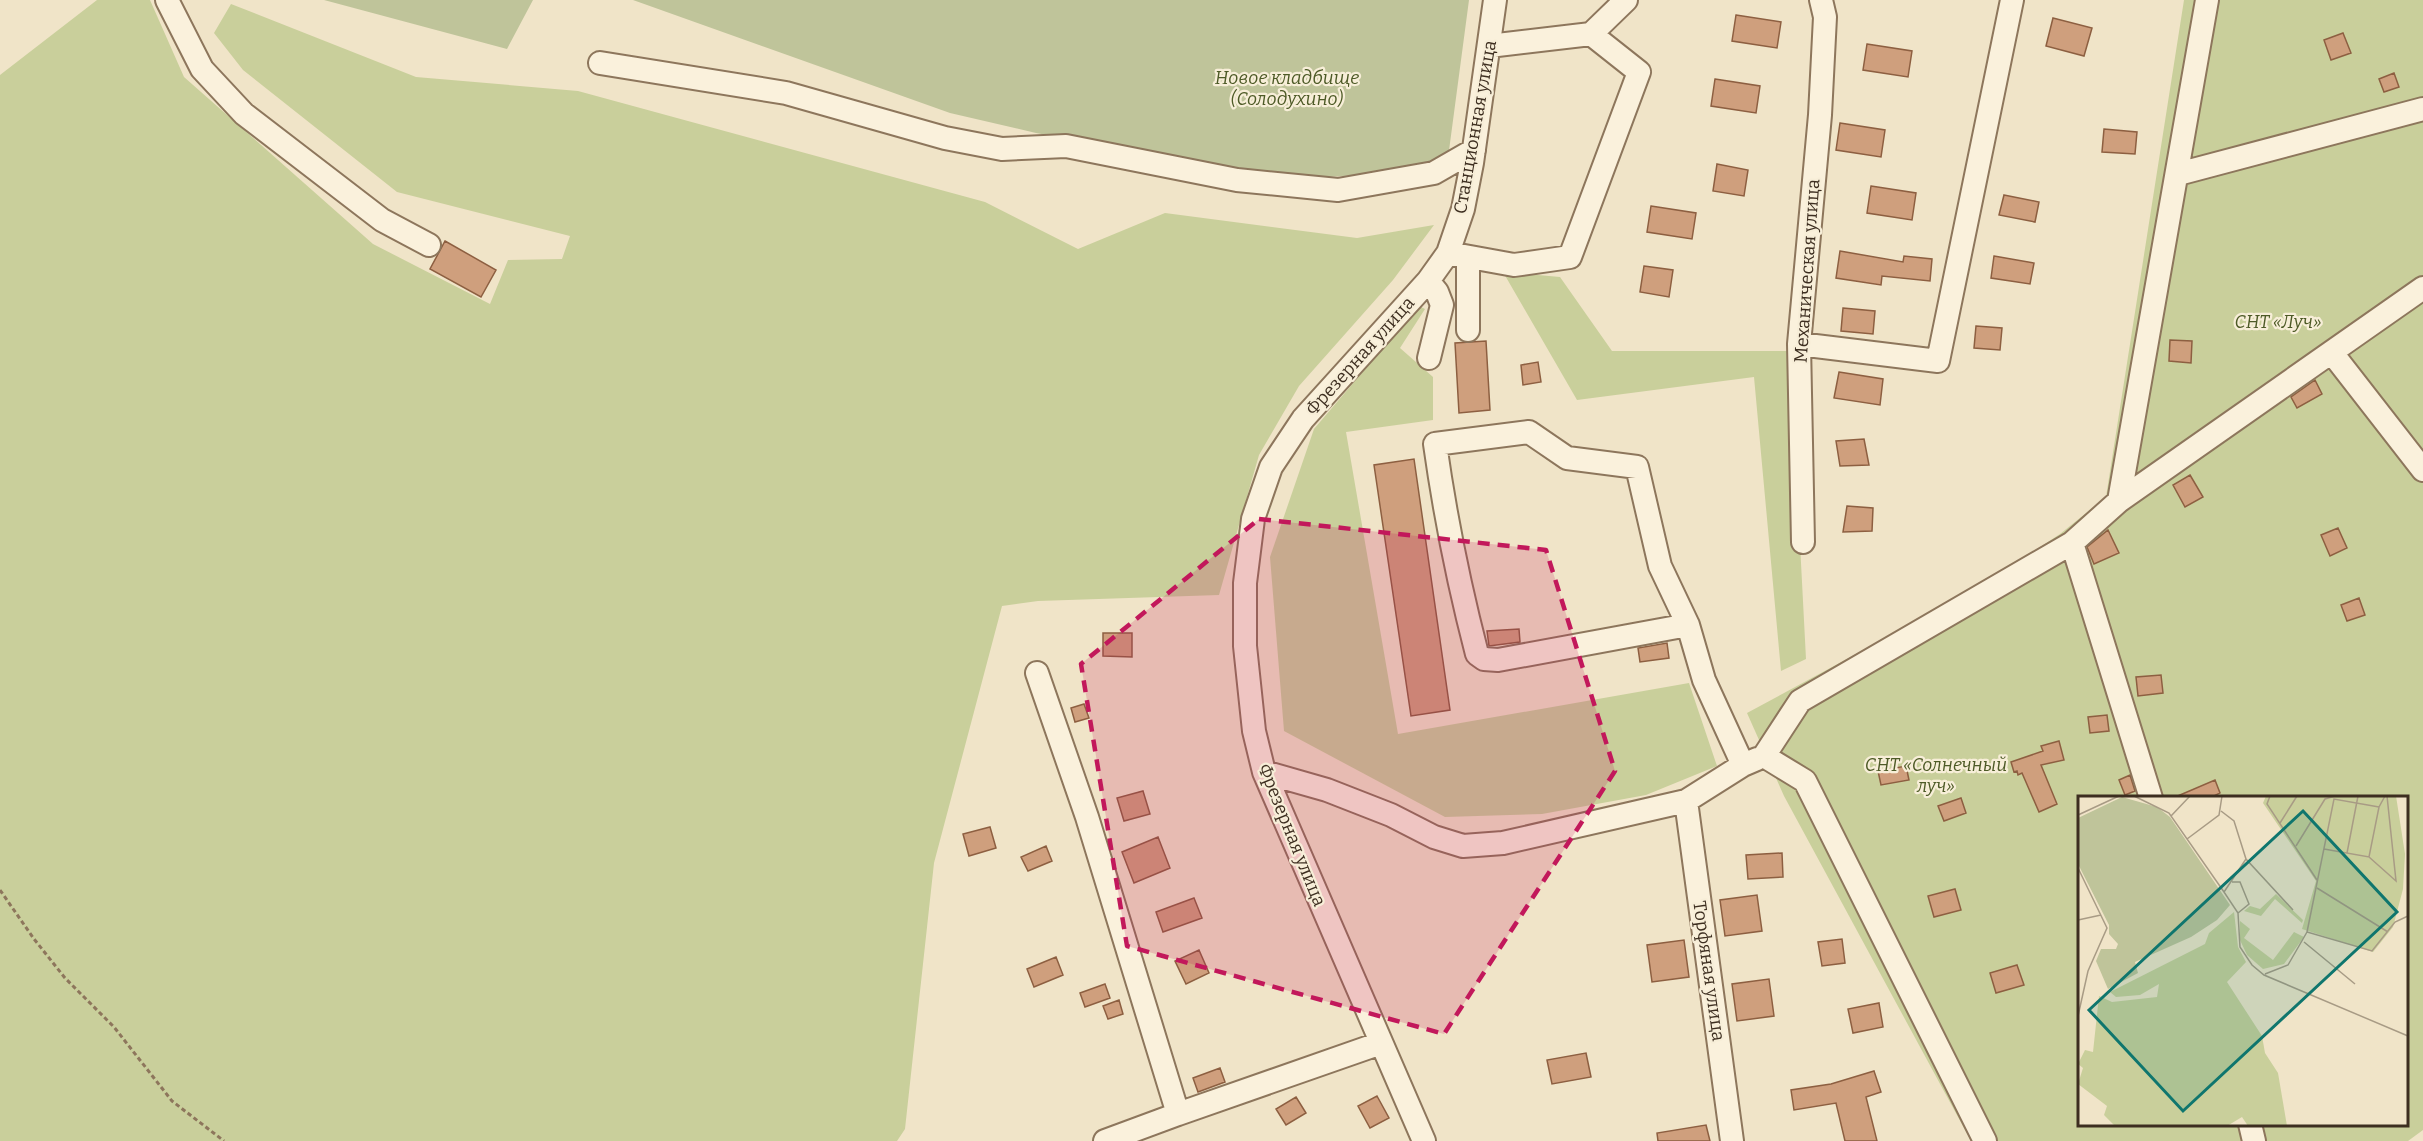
<svg xmlns="http://www.w3.org/2000/svg" width="2423" height="1141" font-family="Bitter,serif">
	<style>
		.green { fill: #c9cf9b; fill-rule: evenodd }
		.cemetery { fill: #bfc49a }
		.building { fill: #cf9f7d; stroke: #8d5f41; stroke-width: 1.5 }
		.lines { fill: none; stroke-linecap: round; stroke-linejoin: round }
		.minor-casing { stroke: #8d765c; stroke-width: 26 }
		.path { stroke: #8d765c; stroke-width: 3; stroke-dasharray: 4.5 3; stroke-linecap: butt }
		.minor { stroke: #faf1dc; stroke-width: 22 }
		.marked { fill: #c2185b; fill-opacity: 0.2; stroke: #c2185b; stroke-width: 4.5; stroke-dasharray: 12 8; stroke-linejoin: round }
		.labels { text-anchor: middle; dominant-baseline: central; stroke-width: 4.5; stroke-linejoin: round; paint-order: stroke }
		.park-label { font-size: 18px; font-style: italic; fill: #4d5a26; stroke: #f7eed8 }
		.street-label { font-size: 18px; fill: #3d2e20; stroke: #f7eed8 }
		.inset-road { fill: none; stroke: #a89b85; stroke-width: 1.5 }
		.view { fill: #0f766e; fill-opacity: 0.15; stroke: #0f766e; stroke-width: 3 }
		.inset-edge { fill: none; stroke: #3d2e20; stroke-width: 3 }
	</style>
	<rect width="100%" height="100%" fill="#f0e4c8"/>
	<path class="green" d="M97 0H150L184 77 373 244 490 304 508 260 562 259 570 236 397 192 243 70 214 33 231 4 416 77 578 91 985 202 1078 249 1165 213 1357 238 1434 225 1393 280 1299 386 1259 455 1219 595 1038 601 1002 606 934 863 905 1129 897 1141H0V75Z
		M2184 0H2423V1130L2408 1141H1971L1784 796 1747 713 1978 588 2060 534 2106 497ZM2080 798H2406V1124H2080Z
		M1503 272 1560 277 1612 351H1790L1806 659 1781 671 1754 377 1577 400Z
		M1419 306 1425 309 1400 348 1433 377V420L1346 432 1398 734 1689 683 1717 766 1646 795 1542 814 1445 817 1284 731 1270 557 1314 429Z"/>
	<path class="cemetery" d="M324 0H533L507 49Z
		M633 0H1469L1448 158 1361 175 1285 179 1036 133 950 113Z"/>
	<path class="building" d="M1736 15 1781 22 1777 48 1732 41Z
		M2053 18 2092 28 2084 56 2046 46Z
		M2343 33 2351 53 2331 60 2324 40Z
		M1867 44 1912 51 1908 77 1863 70Z
		M2394 73 2399 87 2384 92 2379 79Z
		M1715 79 1760 86 1756 113 1711 106Z
		M1840 123 1885 130 1881 157 1836 150Z
		M2104 129 2137 132 2135 154 2102 152Z
		M1717 164 1748 170 1744 196 1713 191Z
		M1871 186 1916 193 1912 220 1867 213Z
		M2004 195 2039 202 2035 222 1999 215Z
		M1651 206 1696 213 1692 239 1647 232Z
		M445 241 496 270 481 297 430 269Z
		M1840 251 1903 262 1904 256 1932 259 1930 281 1882 276 1881 285 1836 278Z
		M1994 256 2034 263 2030 284 1991 278Z
		M1644 266 1673 270 1669 297 1640 292Z
		M1843 308 1875 311 1873 334 1841 331Z
		M1976 326 2002 328 2000 350 1974 348Z
		M2170 340 2192 341 2191 363 2169 361Z
		M1486 341 1490 410 1459 413 1455 343Z
		M1538 362 1541 382 1523 385 1521 365Z
		M1839 372 1883 379 1880 405 1834 398Z
		M2315 380 2322 394 2297 408 2291 397Z
		M1864 439 1869 465 1840 466 1836 441Z
		M1414 459 1450 710 1411 716 1374 465Z
		M2190 475 2203 497 2185 507 2173 485Z
		M1847 506 1873 508 1872 531 1843 532Z
		M2338 528 2347 548 2330 556 2321 535Z
		M2108 530 2119 553 2094 564 2087 547Z
		M2359 598 2365 615 2347 621 2341 605Z
		M1519 629 1520 642 1489 646 1487 631Z
		M1103 633H1132V657L1103 656Z
		M1667 643 1669 658 1640 662 1638 648Z
		M2161 675 2163 693 2138 696 2136 677Z
		M1084 704 1089 718 1075 722 1071 708Z
		M2107 715 2109 731 2090 733 2088 717Z
		M2059 741 2064 760 2041 765 2057 804 2039 812 2022 773 2018 775 2017 771 2014 772 2011 762 2043 751 2041 746Z
		M1906 766 1909 780 1881 785 1878 771Z
		M2130 775 2135 791 2125 795 2119 780Z
		M2215 780 2220 793 2210 798H2173Z
		M1143 791 1150 814 1124 821 1117 798Z
		M1961 798 1966 813 1944 821 1938 806Z
		M990 827 996 848 969 856 963 834Z
		M1158 837 1170 868 1134 883 1122 852Z
		M1046 846 1052 861 1028 871 1021 857Z
		M1782 853 1783 877 1748 879 1746 855Z
		M1955 889 1961 910 1934 917 1928 896Z
		M1757 895 1762 931 1725 936 1720 900Z
		M1194 898 1202 918 1163 932 1156 912Z
		M1842 939 1845 963 1822 966 1818 942Z
		M1684 940 1689 977 1652 982 1647 945Z
		M1199 950 1209 973 1186 984 1175 961Z
		M1056 957 1063 975 1034 987 1027 969Z
		M2017 965 2024 985 1996 993 1990 973Z
		M1769 979 1774 1016 1737 1021 1732 984Z
		M1105 984 1110 998 1085 1007 1080 993Z
		M1119 1000 1123 1014 1108 1019 1103 1006Z
		M1879 1003 1883 1027 1853 1033 1848 1009Z
		M1586 1053 1591 1077 1552 1084 1547 1060Z
		M1220 1068 1225 1082 1198 1092 1193 1078Z
		M1874 1071 1881 1092 1866 1097 1877 1141H1845L1836 1103 1794 1110 1791 1090 1831 1084Z
		M1377 1096 1389 1118 1370 1128 1358 1106Z
		M1296 1097 1306 1113 1286 1125 1276 1109Z
		M1706 1125 1710 1141H1658L1657 1133Z"/>
	<g class="lines">
		<defs>
			<path id="minor" d="M167 0 202 69 244 114 382 220 429 245
				M1489 46 1591 34 1626 0
				M600 63 786 93 945 138 1002 149 1066 146 1237 180 1338 190 1434 173 1474 150
				M2178 174 2423 109
				M1448 253 1514 265 1570 257 1639 72 1591 34
				M1428 281 1437 292 1442 305 1429 358
				M1468 330V257
				M1799 344 1938 361 2012 0
				M2332 353 2423 470
				M2119 501 2207 0
				M1803 542 1799 344 1820 115 1825 17 1821 0
				M2072 543 2151 798
				M1688 625 1498 660 1484 659 1477 654C1459 585 1445 515 1435 444L1529 432 1567 458 1637 467 1660 566 1688 625 1704 680 1743 765
				M1037 673 1087 817 1178 1114 1105 1141
				M1264 772 1327 790 1391 815 1434 837 1463 846 1503 843 1686 801 1743 765 1757 759
				M1686 801 1732 1141
				M1178 1114 1381 1043
				M2250 1124 2254 1141
				M1424 1141 1264 772 1254 731 1245 646V583L1253 519 1271 467 1303 419 1428 281 1448 253 1463 209 1472 163 1495 0
				M1985 1141 1805 781 1764 756 1800 701 2072 543 2119 501 2423 288"/>
		</defs>
		<use href="#minor" class="minor-casing"/>
		<path class="path" d="M0 890 34 939 65 978 114 1027 172 1101 224 1141"/>
		<use href="#minor" class="minor"/>
	</g>
	<path class="marked" d="M1259 519 1546 550 1615 771 1444 1034 1127 946 1081 664Z"/>
	<g class="labels">
		<g class="park-label">
			<text x="1287" y="78">Новое кладбище<tspan x="1287" dy="21">(Солодухино)</tspan></text>
			<text x="2278" y="322">СНТ «Луч»</text>
			<text x="1936" y="765">СНТ «Солнечный<tspan x="1936" dy="21">луч»</tspan></text>
		</g>
		<g class="street-label">
			<text transform="translate(1475 127) rotate(-80)">Станционная улица</text>
			<text transform="translate(1807 271) rotate(-86)">Механическая улица</text>
			<text transform="translate(1360 356) rotate(-48)">Фрезерная улица</text>
			<text transform="translate(1292 835) rotate(68)">Фрезерная улица</text>
			<text transform="translate(1709 971) rotate(82)">Торфяная улица</text>
		</g>
	</g>
	<g transform="translate(2078 796)">
		<rect width="330" height="330" fill="#f0e4c8"/>
		<path d="M188 0H318L327 58 325 93 315 131 295 156 224 133 238 85 185 7ZM198 98 225 124 224 127 197 103 183 120 166 115 172 110 182 113ZM156 116 160 151 168 166 149 186 184 240 187 257 200 277 209 330H170L164 321 149 330H37L26 319 29 310 0 288 5 272 0 268 7 254 15 256 21 200 34 206 79 201 81 188 62 199 38 201 32 196 127 148 131 137ZM162 125 172 133 166 142 195 164 216 136 226 141 206 168 185 173 169 159 162 144Z" fill="#c9cf9b"/>
		<path d="M44 1 79 11 92 21 152 109 139 124 113 141 57 166 60 177 30 193 18 165 23 153H38L40 148 31 138V129L0 68V22Z" fill="#bfc49a"/>
		<path class="inset-road" d="M56 0 91 17 146 96 160 117 162 151 174 169 186 179 330 240M192 0 189 8 239 84M301 11 256 3 229 136 294 155 317 126 330 120M143 15 156 25 168 63 215 114M0 19 41 0M93 20 112 0M202 27 219 0M109 43 141 19 144 0M218 50 247 3 257 0M246 53 291 61 301 11 307 0M269 57 280 0M291 61 318 85 309 0M0 72 29 132 10 175 0 220M154 86H162L171 108 160 117M239 92 310 136M146 96 168 63M0 124 23 119M226 146 277 188M187 178 210 169 229 136"/>
		<path class="view" d="M225 15 319 116 105 315 11 214Z"/>
		<rect width="330" height="330" class="inset-edge"/>
	</g>
</svg>
